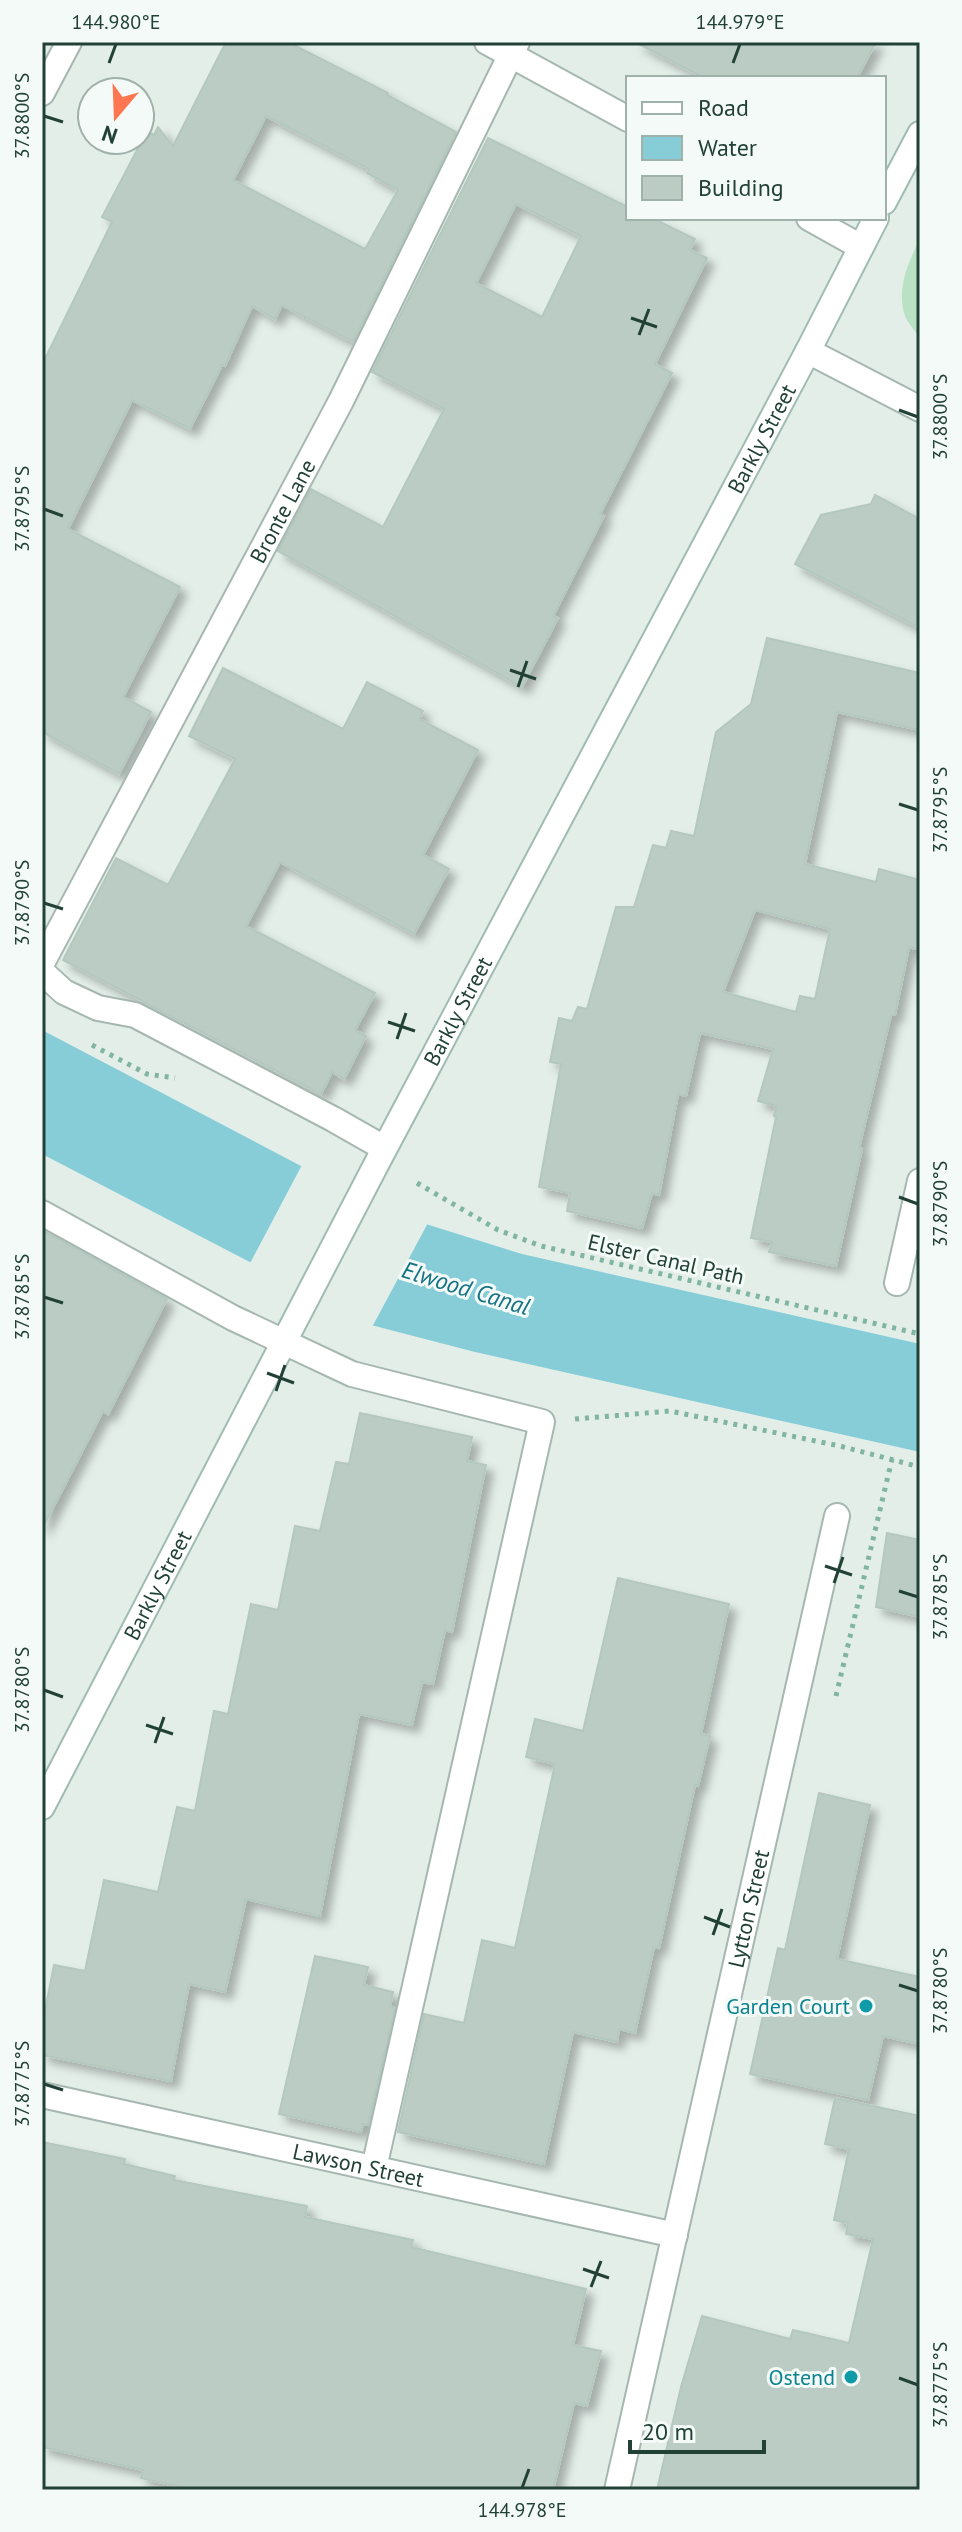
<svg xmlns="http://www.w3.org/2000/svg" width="962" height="2532" font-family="'PT Sans',sans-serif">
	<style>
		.green { fill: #bae1c3 }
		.water { fill: #86cdd8 }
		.pier { fill: #e3eee9 }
		.building { fill: #bbccc4; stroke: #b4c8bf; stroke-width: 2; fill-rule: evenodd; filter: url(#shadow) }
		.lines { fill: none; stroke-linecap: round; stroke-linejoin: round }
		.service-casing { stroke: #a5b7b0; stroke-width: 28 }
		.minor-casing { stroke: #a5b7b0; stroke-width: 28 }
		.secondary-casing { stroke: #a0bbb1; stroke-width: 28 }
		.path { stroke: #80b4a3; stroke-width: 5; stroke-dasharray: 4 6; stroke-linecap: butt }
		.service { stroke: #fff; stroke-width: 24 }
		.minor { stroke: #fff; stroke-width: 24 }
		.secondary { stroke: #fff; stroke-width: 24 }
		.ticks { fill: none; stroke: #214137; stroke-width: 3 }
		.culture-dot { fill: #0f9aa8; stroke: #f4faf7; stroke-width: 3 }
		.labels { text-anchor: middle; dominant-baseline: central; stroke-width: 6; stroke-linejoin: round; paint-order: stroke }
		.street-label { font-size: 22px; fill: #214137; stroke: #f4faf7 }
		.culture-label { font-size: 22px; fill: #0d838f; stroke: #f4faf7; text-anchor: end }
		.water-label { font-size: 24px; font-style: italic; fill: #157383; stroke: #f4faf7 }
		.neatline { fill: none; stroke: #214137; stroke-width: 3 }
		.ticks-label { font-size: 20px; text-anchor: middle; fill: #214137 }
	</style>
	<defs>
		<filter id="shadow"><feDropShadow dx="7" dy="7" stdDeviation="4" flood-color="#0004"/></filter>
	</defs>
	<rect width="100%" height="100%" fill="#e3eee9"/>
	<path class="green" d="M920 239V338C915 331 908 323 905 316 896 290 908 262 920 239Z"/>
	<path class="water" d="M42 1030 301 1166 429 1225 522 1254 920 1344V1452L475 1352 371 1325 42 1154Z"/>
	<path class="pier" d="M303 1163 429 1221 371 1329 248 1267Z"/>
	<path class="building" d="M226 42H288L388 93 387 95 456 132 353 342 282 305 275 319 252 306 225 366 222 365 190 429 132 400 68 529 180 587 123 697 151 712 119 774 42 732V365L112 222 102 217 147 131 154 135 158 127 173 146ZM266 116 369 169 367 173 398 190 365 249 233 180Z
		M635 42H876L857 78H704Z
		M488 138 628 207V218H652L695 239 690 250 707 258 655 364 672 373 600 514 604 516 553 616 558 618 522 687 278 551 311 489 383 527 444 409 372 372ZM516 204 581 236 542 317 476 283Z
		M875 495 920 519V628L795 564 821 515 871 504Z
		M767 638 920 673V730L837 712 805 864 876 882 879 869 920 880V950L909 947 895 1015H891L859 1148 862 1149 836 1266 769 1252 772 1242 751 1238 776 1117 774 1116 776 1106 758 1101 773 1049 700 1033 686 1096 678 1094 659 1195 652 1193 642 1228 567 1211 570 1193 539 1187 561 1064 550 1062 559 1018 572 1021 578 1007 587 1009 616 907H634L653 845 666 848 671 831 694 836 716 732 751 704ZM755 910 830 929 815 999 800 996 796 1012 723 992Z
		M223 668 343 729 367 682 423 711 419 719 478 750 423 855 449 869 414 934 280 862 246 926 375 993 355 1030 366 1036 344 1079 332 1072 321 1094 63 960 116 858 168 885 235 759 189 736Z
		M42 1230 167 1299 108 1414 103 1411 42 1529Z
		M360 1413 472 1437 467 1461 486 1465 452 1632 445 1630 433 1684 422 1682 412 1725 359 1714 320 1916 246 1899 225 1992 189 1984 171 2081 42 2055V2026L54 1965 85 1971 104 1880 158 1892 177 1807 195 1811 214 1711 228 1714 251 1604 278 1610 295 1526 320 1531 336 1462 349 1464Z
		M887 1533 920 1540V1617L876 1607Z
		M618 1578 729 1604 701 1734 710 1736 698 1786 695 1785 659 1948 654 1947 635 2033 619 2029 617 2042 573 2032 544 2164 398 2132 424 2014 464 2023 482 1940 515 1948 555 1764 526 1757 535 1719 583 1731Z
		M819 1793 870 1805 837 1959 920 1977V2044L883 2036 868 2100 750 2074 778 1948 785 1950Z
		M315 1956 368 1967 364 1985 393 1992 390 2007 395 2008 368 2125 363 2124 361 2132 279 2114Z
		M835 2098 920 2116V2490H657L681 2387 702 2316 790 2339 793 2330 849 2343 873 2239 846 2234 848 2223 834 2220 849 2149 825 2144Z
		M42 2142 125 2159 124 2164 175 2176 174 2180 307 2206 305 2217 413 2240 411 2247 586 2289 573 2345 601 2351 587 2406 574 2403 553 2490H193L141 2478 143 2470 42 2447Z"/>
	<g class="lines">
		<defs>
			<g id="service">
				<path id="s1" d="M42 963 341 401 517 42"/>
				<path d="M42 972 64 992 98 1008 135 1015 333 1119 384 1148"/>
				<path d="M42 1213 233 1318 352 1374 542 1422 374 2168"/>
			</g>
			<g id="minor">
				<path d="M487 42 628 119"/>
				<path d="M42 93 69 42"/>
				<path d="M809 218 861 247"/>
				<path d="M808 351 920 409"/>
				<path d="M897 1283 920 1181"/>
				<path id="s2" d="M42 2095 675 2235"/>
				<path id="s3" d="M617 2490 837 1516"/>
			</g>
			<g id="secondary">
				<path d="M884 202 920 134"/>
				<path id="s4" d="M42 1807 378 1161 808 351 876 218"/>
			</g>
		</defs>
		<use href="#service" class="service-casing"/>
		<use href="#minor" class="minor-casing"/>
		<use href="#secondary" class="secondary-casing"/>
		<path class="path" d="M92 1045 147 1074 175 1078
			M417 1183 498 1230 541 1246 920 1334
			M575 1419 670 1411 840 1446 920 1467
			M836 1696 892 1459"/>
		<use href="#service" class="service"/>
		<use href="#minor" class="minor"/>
		<use href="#secondary" class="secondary"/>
	</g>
	<path class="ticks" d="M109 63 116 44M733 63 740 44M44 116 63 122M631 318 657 327M639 335 649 309M899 410 918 417M44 509 63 516M510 670 536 679M518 687 527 661M899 804 918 810M44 903 63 909M388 1022 415 1031M397 1039 406 1013M899 1197 918 1204M44 1297 63 1303M267 1373 294 1383M276 1391 285 1365M825 1566 852 1575M834 1583 843 1557M899 1591 918 1597M44 1690 63 1697M146 1725 173 1734M155 1743 164 1717M704 1917 730 1927M713 1935 722 1909M899 1985 918 1991M44 2084 63 2090M583 2269 609 2278M591 2287 601 2261M899 2378 918 2385M522 2488 529 2469"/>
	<g class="culture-dot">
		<circle cx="866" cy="2006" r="8"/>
		<circle cx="851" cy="2377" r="8"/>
	</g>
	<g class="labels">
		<g class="street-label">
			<text stroke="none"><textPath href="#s4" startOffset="1546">Barkly Street</textPath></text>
			<text stroke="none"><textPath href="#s1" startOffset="512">Bronte Lane</textPath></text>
			<text stroke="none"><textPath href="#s4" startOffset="898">Barkly Street</textPath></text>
			<text transform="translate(666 1259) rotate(13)">Elster Canal Path</text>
			<text stroke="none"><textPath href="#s4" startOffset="250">Barkly Street</textPath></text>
			<text stroke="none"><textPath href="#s3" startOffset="596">Lytton Street</textPath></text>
			<text stroke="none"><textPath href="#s2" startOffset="324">Lawson Street</textPath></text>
		</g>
		<g class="culture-label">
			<text x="850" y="2006">Garden Court</text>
			<text x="835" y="2377">Ostend</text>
		</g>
		<g class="water-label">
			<text transform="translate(466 1288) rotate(17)">Elwood Canal</text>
		</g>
	</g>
	<rect width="962" height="2532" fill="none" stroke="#f4faf7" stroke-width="88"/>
	<rect x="626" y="76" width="260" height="144" fill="#f4faf7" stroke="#a0b0aa" stroke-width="2"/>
	<rect x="642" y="102" width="40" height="12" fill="#ffffff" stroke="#a0b0aa" stroke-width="2"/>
	<text x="698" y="116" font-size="24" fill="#214137">Road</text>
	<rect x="642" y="136" width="40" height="24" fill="#86cdd8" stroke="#a0b0aa" stroke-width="2"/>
	<text x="698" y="156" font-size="24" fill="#214137">Water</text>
	<rect x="642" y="176" width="40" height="24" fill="#bbccc4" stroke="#a0b0aa" stroke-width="2"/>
	<text x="698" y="196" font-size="24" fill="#214137">Building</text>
	<g transform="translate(116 116) rotate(199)"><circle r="38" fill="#f4faf7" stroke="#a0b0aa" stroke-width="2"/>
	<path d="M0-6L14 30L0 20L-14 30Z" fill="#fe7751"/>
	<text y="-12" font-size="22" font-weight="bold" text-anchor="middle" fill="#214137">N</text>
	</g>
	<path d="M630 2440v12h134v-12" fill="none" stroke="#214137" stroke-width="4"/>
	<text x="642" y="2440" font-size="24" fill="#214137" stroke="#f4faf7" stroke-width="6" paint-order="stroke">20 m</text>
	<rect x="44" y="44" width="874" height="2444" class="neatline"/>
	<g class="ticks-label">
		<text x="116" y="29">144.980°E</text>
		<text x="740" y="29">144.979°E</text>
		<text transform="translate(22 116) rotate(-90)" y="7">37.8800°S</text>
		<text transform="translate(940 417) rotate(-90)" y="7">37.8800°S</text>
		<text transform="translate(22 509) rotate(-90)" y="7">37.8795°S</text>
		<text transform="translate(940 810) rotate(-90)" y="7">37.8795°S</text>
		<text transform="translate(22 903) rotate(-90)" y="7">37.8790°S</text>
		<text transform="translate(940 1204) rotate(-90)" y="7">37.8790°S</text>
		<text transform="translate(22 1297) rotate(-90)" y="7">37.8785°S</text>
		<text transform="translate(940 1597) rotate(-90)" y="7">37.8785°S</text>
		<text transform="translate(22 1690) rotate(-90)" y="7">37.8780°S</text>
		<text transform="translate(940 1991) rotate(-90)" y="7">37.8780°S</text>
		<text transform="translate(22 2084) rotate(-90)" y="7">37.8775°S</text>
		<text transform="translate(940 2385) rotate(-90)" y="7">37.8775°S</text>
		<text x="522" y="2517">144.978°E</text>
	</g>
</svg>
